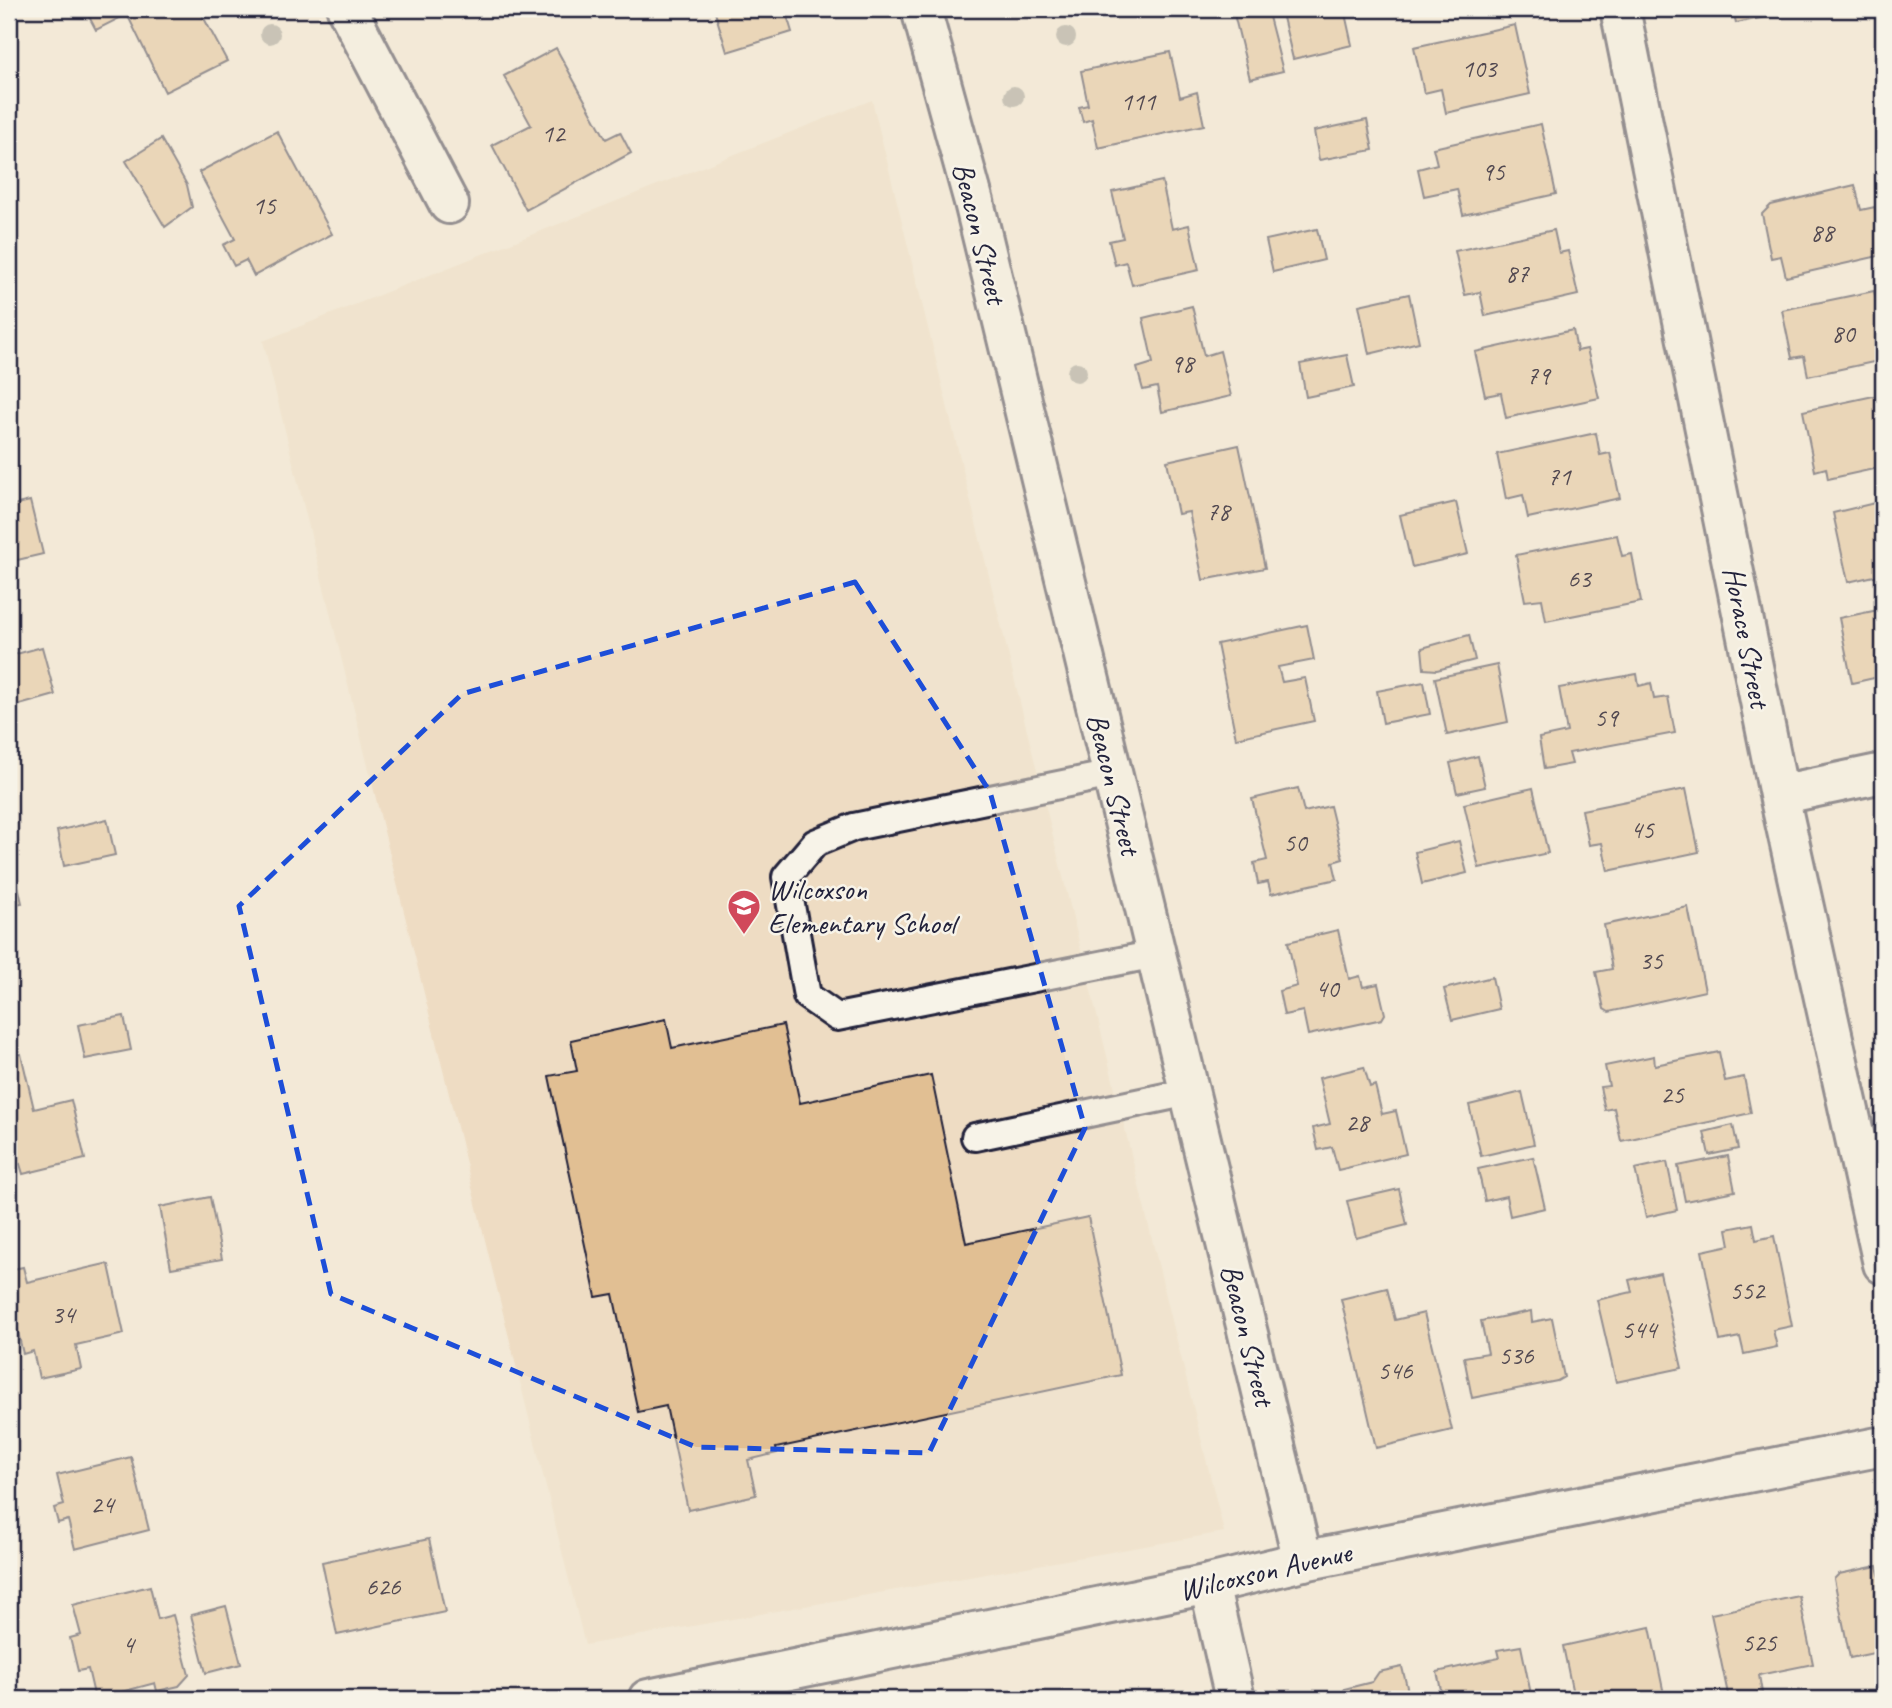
<svg xmlns="http://www.w3.org/2000/svg" width="1892" height="1708" font-family="Caveat,sans-serif">
	<style>
		.built { fill: #eedcc3 }
		.building { fill: #e1bf93; stroke: #22223b; stroke-width: 2 }
		.lines { fill: none; stroke-linecap: round; stroke-linejoin: round }
		.lane-casing { stroke: #22223b; stroke-width: 32 }
		.street-casing { stroke: #22223b; stroke-width: 44 }
		.secondary-casing { stroke: #22223b; stroke-width: 44 }
		.lane { stroke: #f7f3e8; stroke-width: 26 }
		.street { stroke: #f7f3e8; stroke-width: 38 }
		.secondary { stroke: #f7f3e8; stroke-width: 38 }
		.tree { fill: #97968f }
		.marked { fill: none; stroke: #1d4ed8; stroke-width: 5; stroke-dasharray: 14 9; stroke-linejoin: round }
		.labels { text-anchor: middle; dominant-baseline: central; stroke-width: 5; stroke-linejoin: round; paint-order: stroke }
		.number-label { font-size: 26px; fill: #524951 }
		.street-label { font-size: 30px; fill: #22223b; stroke: #f7f3e8 }
		.poi-label { font-size: 30px; fill: #22223b; stroke: #f7f3e8; text-anchor: start }
	</style>
	<rect width="100%" height="100%" fill="#f3e9d7"/>
	<filter id="ink" filterUnits="userSpaceOnUse"><feTurbulence type="fractalNoise" baseFrequency=".0143" numOctaves="2"/><feDisplacementMap in="SourceGraphic" scale="14" xChannelSelector="R" yChannelSelector="G"/><feConvolveMatrix kernelMatrix="1 2 1 2 8 2 1 2 1" color-interpolation-filters="sRGB"/></filter>
	<g filter="url(#ink)">
		<path class="built" d="M872 100 1224 1532 585 1645 263 341Z"/>
		<path class="building" d="M85 9H199L227 61 165 92 127 14 96 30Z
			M714 9H785L792 32 727 52Z
			M1256 9H1267L1283 71 1250 79 1234 14Z
			M1281 9H1344L1352 45 1293 59Z
			M1733 9H1803L1736 23Z
			M1515 25 1530 94 1446 113 1441 89 1424 93 1414 47Z
			M556 48 606 139 620 132 631 153 526 210 492 145 531 125 504 76Z
			M1170 52 1180 97 1197 92 1204 125 1098 148 1092 119 1083 122 1079 107 1088 105 1081 71Z
			M1367 120 1373 150 1319 160 1314 131Z
			M1541 124 1556 194 1463 215 1457 189 1424 196 1418 169 1437 164 1433 148Z
			M277 131 332 234 254 276 246 260 234 266 223 245 235 239 199 172Z
			M161 139 187 185 192 207 165 227 126 161Z
			M1162 181 1172 229 1189 225 1199 270 1132 285 1126 262 1115 265 1109 241 1123 238 1112 192Z
			M1855 185 1861 210 1875 207 1883 255 1786 277 1781 256 1771 258 1762 214 1771 205Z
			M1317 229 1324 260 1273 272 1266 240Z
			M1554 230 1559 253 1568 251 1578 295 1485 316 1480 292 1465 295 1455 251Z
			M1874 291 1880 315 1883 314V360L1808 376 1804 356 1792 358 1782 310Z
			M1409 294 1419 342 1369 354 1359 305Z
			M1192 306 1204 356 1220 351 1231 396 1162 412 1157 387 1143 390 1137 368 1153 363 1143 318Z
			M1573 330 1577 351 1587 349 1599 398 1506 418 1501 393 1485 396 1475 352Z
			M1347 355 1354 387 1306 397 1300 364Z
			M1883 394V467L1828 479 1826 468 1815 471 1803 411Z
			M1596 433 1600 455 1610 453 1620 498 1528 518 1523 495 1506 499 1497 454Z
			M1239 445 1265 568 1203 580 1189 512 1178 514 1167 461Z
			M30 501 43 554 9 562V506Z
			M1883 501V574L1848 582 1833 513Z
			M1456 502 1468 554 1412 567 1400 515Z
			M1617 535 1622 556 1632 554 1641 602 1546 621 1542 599 1525 601 1516 555Z
			M1883 609V676L1852 683 1839 618Z
			M1307 625 1314 660 1278 667 1282 682 1305 678 1314 721 1236 738 1217 644Z
			M1469 635 1475 660 1437 670 1424 669 1422 648Z
			M42 647 55 695 9 708V656Z
			M1497 665 1508 722 1447 735 1435 678Z
			M1637 674 1639 686 1651 683 1654 699 1668 697 1675 733 1569 753 1572 764 1544 769 1539 738 1567 732 1559 688Z
			M1424 682 1430 714 1383 723 1377 691Z
			M1478 756 1485 787 1457 793 1450 763Z
			M1298 788 1304 812 1330 806 1343 859 1333 862 1337 879 1271 894 1268 882 1258 884 1254 863 1267 860 1252 799Z
			M1533 788 1548 853 1479 868 1464 804Z
			M1686 789 1699 852 1608 871 1602 843 1589 845 1582 810Z
			M107 819 115 855 64 866 57 831Z
			M1459 841 1467 873 1422 884 1415 852Z
			M13 864 22 903 9 905 16 935 9 936V865Z
			M1688 907 1705 991 1609 1012 1604 1009 1596 972 1612 969 1604 925Z
			M1338 930 1349 979 1360 976 1363 987 1378 984 1385 1014 1382 1019 1308 1035 1303 1011 1284 1015 1279 991 1297 986 1288 942Z
			M1492 977 1499 1009 1452 1020 1444 989Z
			M124 1016 131 1050 85 1059 78 1025Z
			M666 1019 672 1048 783 1025 800 1103 931 1075 966 1243 1088 1217 1121 1375 776 1448 777 1453 748 1460 756 1495 688 1510 666 1406 638 1412 613 1294 596 1297 549 1076 577 1071 571 1040Z
			M1719 1052 1725 1081 1744 1077 1751 1113 1621 1141 1614 1108 1605 1110 1600 1087 1609 1086 1605 1066 1654 1056 1655 1065Z
			M21 1054 34 1109 71 1100 85 1159 23 1174 20 1164 9 1167V1057Z
			M1364 1067 1370 1087 1375 1085 1382 1114 1396 1111 1406 1154 1338 1170 1332 1147 1318 1150 1313 1128 1330 1124 1319 1078Z
			M1522 1092 1534 1144 1481 1156 1469 1105Z
			M1733 1125 1738 1149 1709 1155 1704 1132Z
			M1728 1156 1735 1191 1685 1201 1678 1166Z
			M1533 1157 1545 1208 1510 1216 1506 1196 1485 1201 1478 1169Z
			M1667 1162 1677 1210 1646 1217 1635 1169Z
			M1399 1189 1407 1225 1356 1238 1347 1201Z
			M210 1197 222 1259 171 1268 160 1207Z
			M1753 1224 1756 1240 1774 1236 1792 1326 1773 1330 1777 1347 1744 1354 1740 1337 1720 1341 1702 1251 1730 1245 1727 1229Z
			M105 1264 109 1265 124 1334 76 1345 81 1369 39 1378 33 1351 23 1354 15 1319 10 1321 9 1270 23 1267 27 1282Z
			M1660 1273 1682 1368 1616 1382 1597 1300 1632 1292 1629 1280Z
			M1387 1288 1395 1320 1424 1313 1452 1430 1376 1448 1341 1299Z
			M1531 1311 1532 1322 1552 1318 1564 1377 1557 1381 1472 1398 1464 1357 1488 1353 1481 1321Z
			M131 1457 149 1530 75 1549 68 1520 58 1523 54 1508 64 1505 57 1475Z
			M429 1539 445 1612 337 1635 322 1562Z
			M1877 1566 1883 1590V1651L1850 1658 1834 1579 1839 1574Z
			M150 1586 158 1619 173 1615 189 1675 179 1686 157 1691 155 1683 95 1699 88 1669 78 1671 70 1638 81 1635 73 1605Z
			M1799 1596 1813 1664 1759 1675 1762 1693 1729 1699 1711 1614Z
			M226 1606 241 1664 206 1673 191 1615Z
			M1650 1627 1665 1699H1574L1563 1646Z
			M1521 1646 1532 1699H1443L1437 1672 1499 1658 1497 1650Z
			M1402 1667 1410 1699H1346L1344 1689 1372 1682 1379 1672Z"/>
		<g class="lines">
			<defs>
				<path id="lane" d="M1112 774 854 827 815 843 786 877 807 996 837 1017 1156 954
					M975 1137 1189 1092"/>
				<path id="street" d="M347 9 449 204
					M921 9 974 202 1303 1561
					M1620 9 1779 795 1883 1264
					M1779 795 1883 773
					M1209 1584 1235 1699"/>
				<path id="secondary" d="M648 1699 1209 1584 1303 1561 1883 1446"/>
			</defs>
			<use href="#lane" class="lane-casing"/>
			<use href="#street" class="street-casing"/>
			<use href="#secondary" class="secondary-casing"/>
			<use href="#lane" class="lane"/>
			<use href="#street" class="street"/>
			<use href="#secondary" class="secondary"/>
		</g>
		<g class="tree">
			<circle cx="270" cy="34" r="10"/>
			<circle cx="1066" cy="37" r="10"/>
			<circle cx="1014" cy="96" r="10"/>
			<circle cx="1077" cy="372" r="10"/>
		</g>
	</g>
	<path d="M0 0H1892V1708H0ZM855 582 990 792 1085 1128 929 1453 696 1447 331 1294 239 906 462 694Z" fill="#f3e9d7" fill-opacity=".55" fill-rule="evenodd"/>
	<path class="marked" d="M855 582 990 792 1085 1128 929 1453 696 1447 331 1294 239 906 462 694Z"/>
	<defs>
		<symbol id="school-pin" viewBox="-11 -11 22 30"><path d="M0 17L-7.5 6A9.5 9.5 0 1 1 7.5 6Z" fill="#d1495b" stroke="#f7f3e8"/><path d="M0-5L7-2L0 1L-7-2ZM-4 1L0 2.5L4 1V4Q0 6-4 4Z" fill="#fff"/></symbol>
	</defs>
	<g fill-rule="evenodd">
		<use href="#school-pin" x="725" y="887" width="38" height="52"/>
	</g>
	<g class="labels">
		<g class="number-label">
			<text x="1479" y="68">103</text>
			<text x="1138" y="101">111</text>
			<text x="553" y="133">12</text>
			<text x="1493" y="171">95</text>
			<text x="264" y="205">15</text>
			<text x="1822" y="232">88</text>
			<text x="1517" y="273">87</text>
			<text x="1843" y="333">80</text>
			<text x="1182" y="363">98</text>
			<text x="1538" y="375">79</text>
			<text x="1559" y="476">71</text>
			<text x="1218" y="511">78</text>
			<text x="1579" y="578">63</text>
			<text x="1606" y="717">59</text>
			<text x="1642" y="829">45</text>
			<text x="1295" y="842">50</text>
			<text x="1651" y="960">35</text>
			<text x="1327" y="988">40</text>
			<text x="1672" y="1094">25</text>
			<text x="1357" y="1122">28</text>
			<text x="1747" y="1290">552</text>
			<text x="63" y="1314">34</text>
			<text x="1639" y="1329">544</text>
			<text x="1516" y="1355">536</text>
			<text x="1395" y="1370">546</text>
			<text x="102" y="1504">24</text>
			<text x="383" y="1586">626</text>
			<text x="1759" y="1642">525</text>
			<text x="128" y="1644">4</text>
		</g>
		<g class="street-label">
			<text transform="translate(980 233) rotate(76)">Beacon Street</text>
			<text transform="translate(1747 637) rotate(79)">Horace Street</text>
			<text transform="translate(1114 784) rotate(76)">Beacon Street</text>
			<text transform="translate(1248 1335) rotate(76)">Beacon Street</text>
			<text transform="translate(1265 1571) rotate(-13)">Wilcoxson Avenue</text>
		</g>
		<g class="poi-label">
			<text x="768" y="889">Wilcoxson<tspan x="768" dy="34">Elementary School</tspan></text>
		</g>
	</g>
	<rect width="1892" height="1708" fill="none" stroke="#f7f3e8" stroke-width="35"/>
	<rect x="18" y="18" width="1857" height="1673" fill="none" stroke="#22223b" stroke-width="2.5" filter="url(#ink)"/>
</svg>
